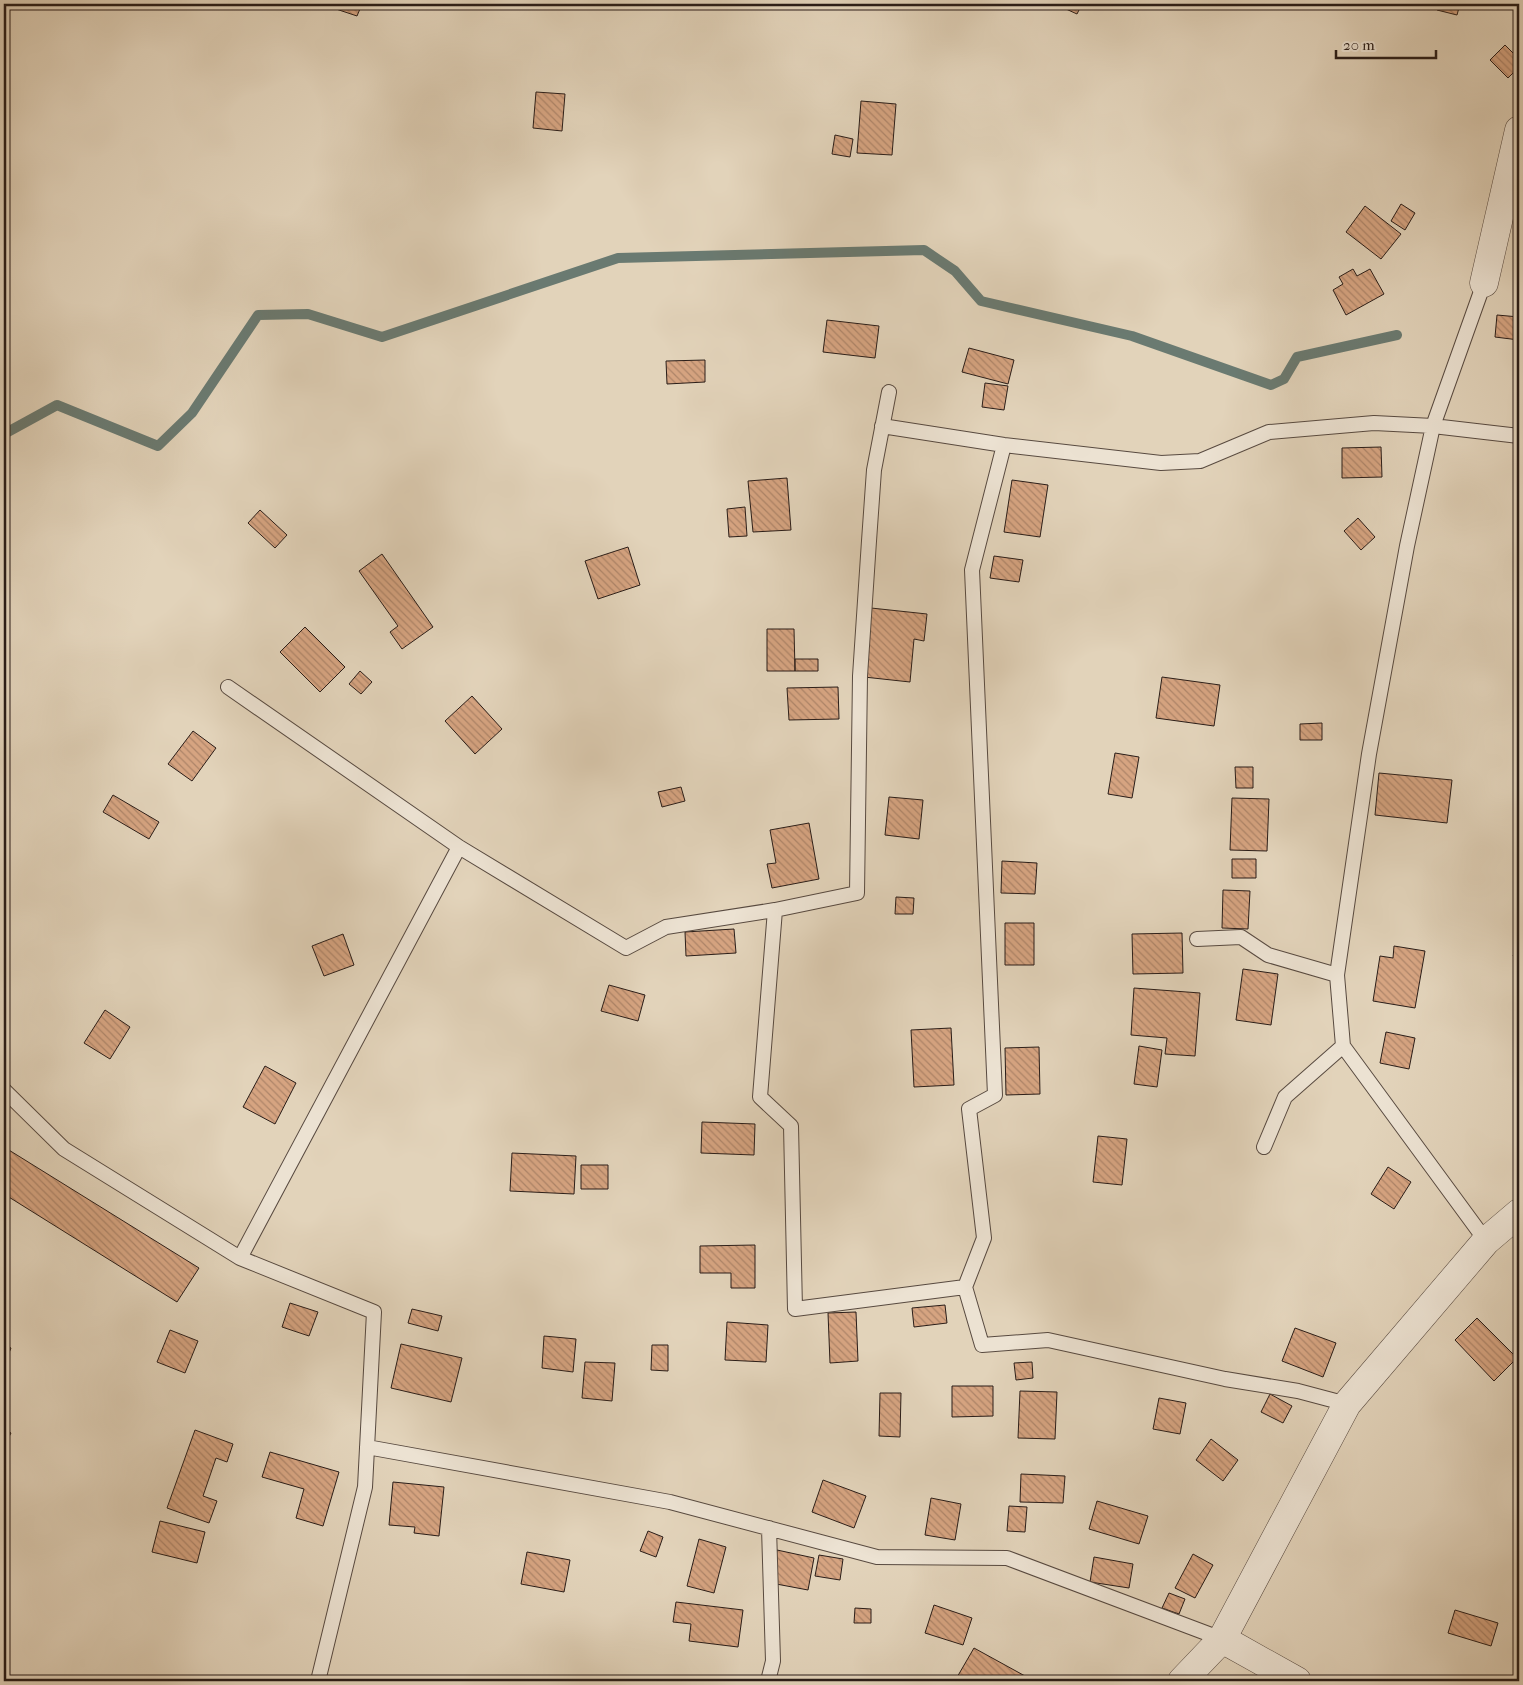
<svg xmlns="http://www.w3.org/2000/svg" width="1523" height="1685" font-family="'IM FELL French Canon',serif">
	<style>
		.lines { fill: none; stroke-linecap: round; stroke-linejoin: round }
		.stream { stroke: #6a7a71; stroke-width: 10 }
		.building { fill: url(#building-back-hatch); stroke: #2a1d18 }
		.service-casing { stroke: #584a40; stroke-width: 16 }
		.minor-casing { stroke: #584a40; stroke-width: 29 }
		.tertiary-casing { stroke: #584a40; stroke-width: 29 }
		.service { stroke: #ece2d2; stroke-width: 14 }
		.minor { stroke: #ece2d2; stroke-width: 28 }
		.tertiary { stroke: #ece2d2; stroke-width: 28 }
	</style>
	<defs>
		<pattern id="building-back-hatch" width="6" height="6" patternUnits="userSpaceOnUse" patternTransform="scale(1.25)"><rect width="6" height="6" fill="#d6a481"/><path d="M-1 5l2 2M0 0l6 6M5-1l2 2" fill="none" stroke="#ae8569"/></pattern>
	</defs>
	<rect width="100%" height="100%" fill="#e2d3ba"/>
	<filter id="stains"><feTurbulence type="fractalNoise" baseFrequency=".004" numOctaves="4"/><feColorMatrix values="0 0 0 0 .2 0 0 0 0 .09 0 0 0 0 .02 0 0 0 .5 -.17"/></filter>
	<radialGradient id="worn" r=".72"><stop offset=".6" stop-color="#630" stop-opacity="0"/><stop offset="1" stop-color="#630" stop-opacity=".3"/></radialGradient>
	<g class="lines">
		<path class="stream" d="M4 434 57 405 158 446 192 413 258 315 308 314 382 337 618 258 924 250 955 271 981 301 1132 336 1271 385 1284 379 1297 357 1397 335"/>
	</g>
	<path class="building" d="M331 4H362L357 16 330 7Z
		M1055 4H1082L1077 14Z
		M1439 4H1460L1457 15 1437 10Z
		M1505 45 1519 59V67L1508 78 1490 60Z
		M536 92 565 94 562 131 533 128Z
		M861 101 896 104 892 155 857 153Z
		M835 135 853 139 850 157 832 154Z
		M1401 204 1415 213 1405 230 1391 221Z
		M1365 206 1401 234 1381 259 1346 232Z
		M1353 269 1357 276 1370 269 1384 294 1346 315 1333 290 1343 284 1339 277Z
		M1497 315 1519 317V340L1495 337Z
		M827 320 879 326 875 358 823 352Z
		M969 348 1014 360 1008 384 962 372Z
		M705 360V382L667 384 666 361Z
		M985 383 1008 386 1004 410 982 407Z
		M1381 447 1382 477 1342 478V448Z
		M787 478 791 530 753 532 748 481Z
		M1012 480 1048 485 1040 537 1004 532Z
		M745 507 747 536 729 537 727 509Z
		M260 510 287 535 275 548 248 523Z
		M1358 518 1375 537 1361 550 1344 531Z
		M628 547 640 585 598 599 585 561Z
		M382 554 433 627 402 649 390 632 398 626 359 571Z
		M994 556 1023 560 1019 582 990 578Z
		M871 608 927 614 924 641 914 639 910 682 864 677Z
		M305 627 345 667 320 692 280 652Z
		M767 629H794L795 671H767Z
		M795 659H818V671H795Z
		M360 671 372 682 361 694 349 684Z
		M1162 677 1220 685 1214 726 1156 718Z
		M838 687 839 719 789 720 787 688Z
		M472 696 502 729 475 754 445 721Z
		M1322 723V740H1300V724Z
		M193 731 216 748 192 781 168 764Z
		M1115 753 1139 757 1132 798 1108 794Z
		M1235 767H1253V788H1236Z
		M1379 773 1452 780 1447 823 1375 815Z
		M681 787 685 801 662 807 658 792Z
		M113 795 159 822 149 839 103 812Z
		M889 797 923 800 919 839 885 835Z
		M1232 798 1269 799 1267 851 1230 850Z
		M809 823 819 879 772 888 767 864 776 863 770 830Z
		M1232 859H1256V878H1232Z
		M1002 861 1037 863 1035 894 1001 893Z
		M1223 890 1250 891 1248 929 1222 928Z
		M896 897 914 898 913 914H895Z
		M1005 923H1034V965H1005Z
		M734 929 736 953 686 956 685 932Z
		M1182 933 1183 973 1133 974 1132 934Z
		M343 934 354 965 324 976 312 946Z
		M1519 945V960L1513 956Z
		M1394 946 1425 951 1415 1008 1373 1001 1380 956 1393 958Z
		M1243 969 1278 974 1271 1025 1236 1020Z
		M609 985 645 995 638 1021 601 1011Z
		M1134 988 1200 993 1195 1056 1165 1054 1167 1038 1131 1035Z
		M105 1010 130 1027 110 1059 84 1043Z
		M951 1028 954 1085 914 1087 911 1030Z
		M1386 1032 1415 1038 1409 1069 1380 1063Z
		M1139 1046 1162 1050 1157 1087 1134 1084Z
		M1039 1047 1040 1094 1006 1095 1005 1048Z
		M265 1066 296 1083 275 1124 243 1107Z
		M702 1122 755 1124 754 1155 701 1153Z
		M1098 1136 1127 1139 1122 1185 1093 1182Z
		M4 1147 199 1268 177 1302 4 1194Z
		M512 1153 576 1156 574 1194 510 1191Z
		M581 1165H608V1189H581Z
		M1388 1167 1411 1182 1394 1209 1371 1194Z
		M755 1245V1288H731V1273H700V1246Z
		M290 1303 318 1312 309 1336 282 1327Z
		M945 1305 947 1323 914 1327 912 1308Z
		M412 1309 442 1316 438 1331 408 1323Z
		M856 1312 858 1361 830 1363 828 1313Z
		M1477 1318 1517 1358 1494 1381 1455 1340Z
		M727 1322 768 1325 766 1362 725 1360Z
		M1295 1328 1336 1343 1323 1377 1282 1361Z
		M170 1330 198 1341 185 1373 157 1362Z
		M544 1336 576 1339 573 1372 542 1368Z
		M401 1344 462 1358 451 1402 391 1388Z
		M4 1345 11 1348 4 1365Z
		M652 1345H668V1371L651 1370Z
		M585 1362 615 1363 612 1401 582 1398Z
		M1032 1362 1033 1378 1016 1380 1014 1363Z
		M952 1386H993V1416L952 1417Z
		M1020 1391 1057 1392 1055 1439 1018 1438Z
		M880 1393H901L900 1437 879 1436Z
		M1270 1394 1292 1406 1283 1423 1261 1412Z
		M1159 1398 1186 1403 1180 1434 1153 1429Z
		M4 1429 11 1433 4 1446Z
		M195 1430 233 1444 227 1462 216 1458 203 1496 217 1501 209 1523 167 1508Z
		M1211 1439 1238 1460 1223 1481 1196 1460Z
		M270 1452 339 1472 323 1526 296 1518 304 1489 262 1477Z
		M1021 1474 1065 1476 1063 1503 1020 1502Z
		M823 1480 866 1496 854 1528 812 1512Z
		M393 1482 444 1487 439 1536 414 1533 415 1527 389 1525Z
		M931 1498 961 1504 955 1540 925 1535Z
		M1097 1501 1148 1516 1139 1544 1089 1529Z
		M1009 1506 1027 1507 1025 1532 1007 1531Z
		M160 1521 205 1532 197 1563 152 1552Z
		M648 1531 663 1537 656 1557 640 1551Z
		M699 1539 726 1547 714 1593 687 1586Z
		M777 1550 814 1558 808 1590 771 1583Z
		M527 1552 570 1560 564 1592 521 1584Z
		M1193 1554 1213 1565 1195 1598 1175 1588Z
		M819 1555 843 1559 840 1580 815 1576Z
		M1094 1557 1133 1564 1129 1588 1090 1582Z
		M1169 1593 1185 1599 1179 1614 1162 1608Z
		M676 1602 743 1610 738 1647 689 1641 691 1624 673 1622Z
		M934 1605 972 1618 963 1645 925 1633Z
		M855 1608 871 1609V1623H854Z
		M1455 1610 1498 1623 1491 1646 1448 1633Z
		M974 1648 1025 1676 1022 1681H961L956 1679Z
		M1025 1676 1034 1681H1022Z"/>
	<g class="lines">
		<defs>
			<path id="service" d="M1484 283 1433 426 1407 546 1369 754 1337 975 1343 1046 1486 1241
				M882 426 1004 445 1161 463 1200 461 1269 432 1374 423 1433 426 1519 436
				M228 687 459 847 626 948 666 927 775 910 857 893 860 676 869 541 874 470 889 392
				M775 910 760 1097 791 1126 795 1309 965 1287 982 1345 1048 1340 1225 1379 1298 1391 1347 1404
				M1197 939 1241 937 1268 955 1337 975
				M4 1090 64 1149 240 1258
				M1264 1147 1285 1097 1343 1046
				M965 1287 984 1238 969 1109 995 1095 972 570 1004 445
				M367 1447 670 1502 877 1557 1007 1558 1222 1639
				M318 1681 365 1487 374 1312 240 1258 459 847
				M768 1681 773 1661 769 1528"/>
			<path id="minor" d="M1484 283 1519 130
				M1222 1639 1297 1681"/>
			<path id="tertiary" d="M1182 1681 1222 1639 1347 1404 1486 1241 1519 1213"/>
		</defs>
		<use href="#service" class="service-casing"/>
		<use href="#minor" class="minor-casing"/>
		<use href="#tertiary" class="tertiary-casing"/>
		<use href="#service" class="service"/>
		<use href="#minor" class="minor"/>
		<use href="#tertiary" class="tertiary"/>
	</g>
	<rect width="1523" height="1685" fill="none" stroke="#e2d3ba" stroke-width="20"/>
	<rect x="5" y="5" width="1513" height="1675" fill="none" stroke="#2a1d18" stroke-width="2.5"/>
	<rect x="10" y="10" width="1503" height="1665" fill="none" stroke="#2a1d18"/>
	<path d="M1336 50v8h100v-8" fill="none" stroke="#2a1d18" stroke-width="2.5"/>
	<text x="1343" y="50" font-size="15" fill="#2a1d18" stroke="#ece2d2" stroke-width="4" paint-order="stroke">20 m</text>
	<rect width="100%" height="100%" filter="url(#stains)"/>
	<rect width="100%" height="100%" fill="url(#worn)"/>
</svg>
